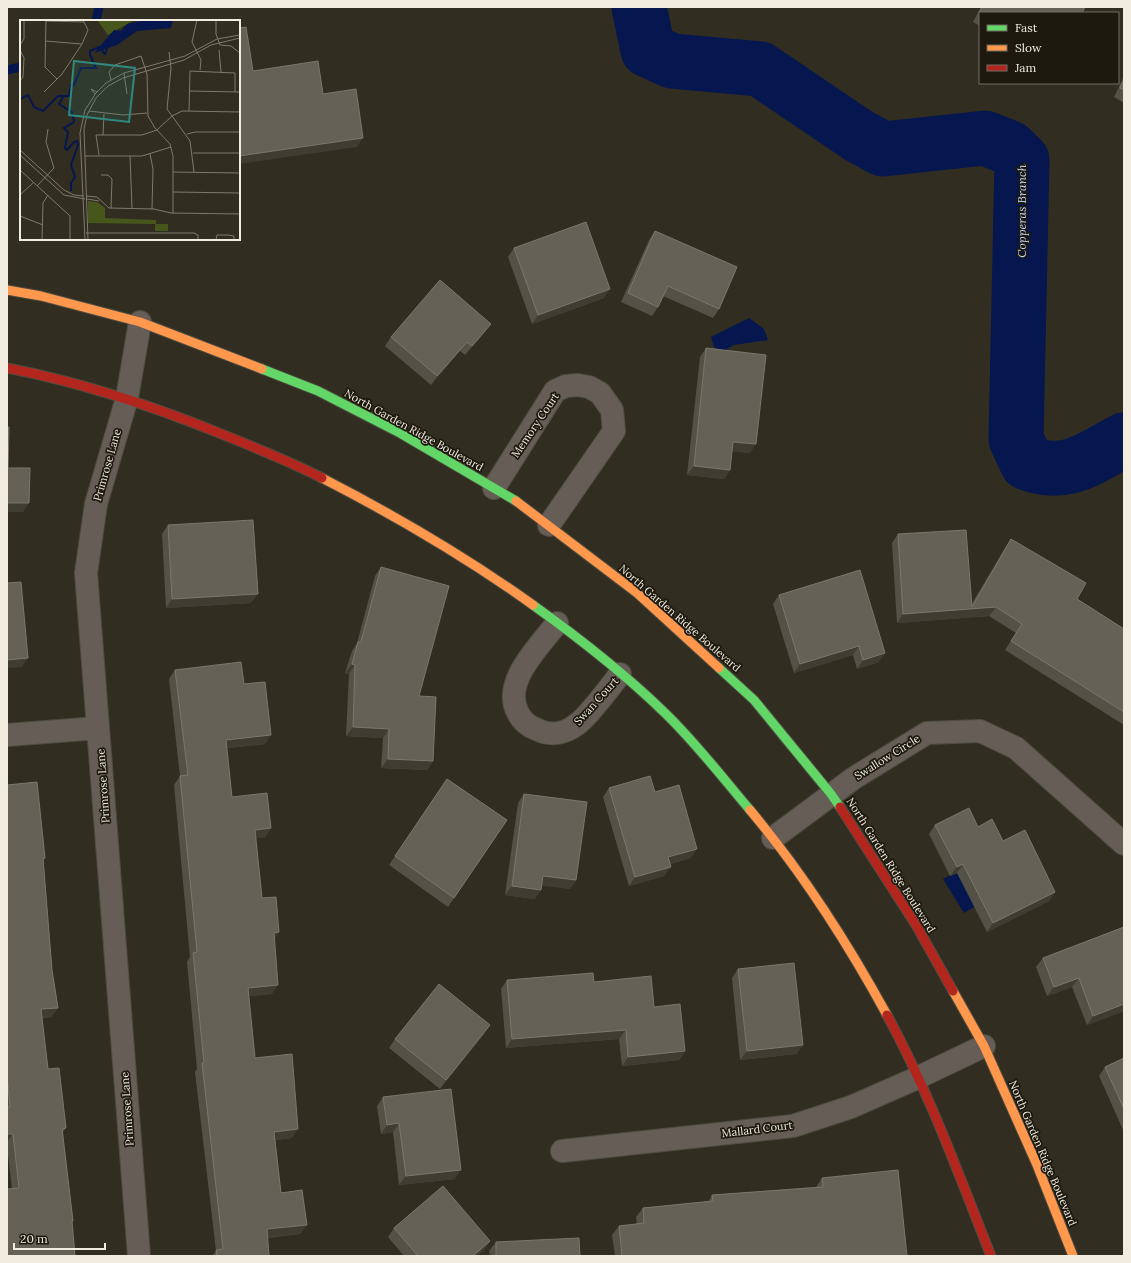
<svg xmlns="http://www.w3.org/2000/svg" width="1131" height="1263" font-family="Lora,serif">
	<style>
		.water { fill: #06164e }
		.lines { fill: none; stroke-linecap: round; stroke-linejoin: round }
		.stream { stroke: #06164e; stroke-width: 9 }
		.river { stroke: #06164e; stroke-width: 55 }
		.street-casing { stroke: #4e4c41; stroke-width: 24 }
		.fast-casing { stroke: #4e4c41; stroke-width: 11 }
		.slow-casing { stroke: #4e4c41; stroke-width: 11 }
		.jam-casing { stroke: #4e4c41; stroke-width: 11 }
		.street { stroke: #675d57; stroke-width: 22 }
		.fast { stroke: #63d668; stroke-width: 9 }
		.slow { stroke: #ff974d; stroke-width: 9 }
		.jam { stroke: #b3261e; stroke-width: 9 }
		.wall { fill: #545146 }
		.shaded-wall { fill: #3f3c31 }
		.building { fill: #656157; stroke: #7b776c }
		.labels { text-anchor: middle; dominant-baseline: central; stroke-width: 3.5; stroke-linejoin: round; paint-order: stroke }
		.street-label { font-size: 11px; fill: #f1ecdf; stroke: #1d190f }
		.water-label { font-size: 12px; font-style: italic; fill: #c1d5fc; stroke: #1d190f }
		.inset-river { fill: none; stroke: #06164e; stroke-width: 2 }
		.inset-road { fill: none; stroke: #7e7a6d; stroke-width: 1 }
		.view { fill: #31887f; fill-opacity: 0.15; stroke: #31887f; stroke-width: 2 }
		.inset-edge { fill: none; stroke: #f1ecdf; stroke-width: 2 }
	</style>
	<rect width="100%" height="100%" fill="#312e21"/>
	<path class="water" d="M749 318 764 329 768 340 734 345 722 352 714 347 711 337Z
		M958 871 977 905 964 913 943 879Z"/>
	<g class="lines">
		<path class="stream" d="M96 21 99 7
			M7 70 21 67"/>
		<path class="river" d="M639 7 648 50 672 61 760 69 859 136 883 149 985 138 1010 148 1022 160 1016 439 1027 463C1067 478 1090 458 1124 440"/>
		<defs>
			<path id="street" d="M494 488 555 391 566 386 578 385 589 387 600 393 612 410 614 431 549 525
				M557 623C540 646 501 682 518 713 522 721 528 726 536 729 549 736 564 734 576 725 588 717 610 687 620 674
				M7 735 98 728
				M773 838 854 778 927 733 980 731 1016 748 1124 844
				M562 1151 793 1126 851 1107 917 1078 984 1046
				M139 1256 86 573 96 504 127 398 140 322"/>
			<path id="fast" d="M262 369 318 391 400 433 516 501
				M533 605C579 638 625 674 665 713 696 743 722 777 750 810
				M719 668 754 700 831 794 840 807"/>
			<path id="slow" d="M7 290 41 296 140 322 262 369
				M322 478C396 516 466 557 533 605
				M516 501 637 593 719 668
				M750 810C803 873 847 942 887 1015
				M953 991 984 1046 1037 1165 1073 1256"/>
			<path id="jam" d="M7 368C80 382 150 405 219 433 254 447 289 461 322 478
				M840 807 916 925 953 991
				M887 1015C929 1092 959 1175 991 1256"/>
		</defs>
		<use href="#street" class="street-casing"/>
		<use href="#fast" class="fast-casing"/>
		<use href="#slow" class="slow-casing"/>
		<use href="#jam" class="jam-casing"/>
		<use href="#street" class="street"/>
		<use href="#fast" class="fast"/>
		<use href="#slow" class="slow"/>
		<use href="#jam" class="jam"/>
	</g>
	<path class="wall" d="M981 7H1085L980 13V26L973 22Z
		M1124 76V103L1114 97Z
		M655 231 719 309 713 318 663 296 658 307 652 316 621 302 649 240Z
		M514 248 604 298 532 324 508 257Z
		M484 333 465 355 460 351 431 385 385 346 391 337Z
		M706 348 750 453 732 451 730 470 724 479 687 475 700 357Z
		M168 525 251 603 166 608 162 534Z
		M898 534 971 605 1005 548 1011 539 1077 599 1124 629V725L1005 650 1016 633 989 616 897 623 892 543Z
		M381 567 419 696 433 761 427 770 381 768 383 738 346 736 349 674 345 673 352 651 357 643 375 576Z
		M860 570 879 662 857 669 853 655 794 673 773 604 779 595Z
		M175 670 244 684 265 744 227 748 232 797 271 828 265 837 256 838 262 898 274 940 272 994 249 996 255 1058 292 1138 275 1140 281 1193 307 1225 300 1234 267 1238 269 1256H212L216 1251 195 1072 197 1069 187 962 190 957 174 785 180 776 169 679Z
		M447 779 507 820 448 907 389 865Z
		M7 785 45 858 43 861 52 970 58 1008 51 1017 42 1018 48 1069 66 1128 63 1132 73 1221 72 1223 12 1189 7 1146Z
		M609 788 655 792 691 858 670 864 664 876 629 886 603 797Z
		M524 794 576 880 570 889 542 885 535 899 505 895 518 803Z
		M935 825 978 827 1003 841 1055 892 1049 901 987 932 957 873 950 876 929 834Z
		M1124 927V1011L1087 1025 1072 987 1047 996 1036 967 1043 958Z
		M738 969 803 1045 796 1054 740 1060 732 978Z
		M507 980 594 982 654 1007 685 1051 679 1060 622 1066 619 1039 506 1048 501 989Z
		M484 1034 440 1089 389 1048 395 1039Z
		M1124 1058V1132L1099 1076 1105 1067Z
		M383 1097 455 1179 399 1185 393 1132 381 1134 377 1106Z
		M822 1178 907 1256H615L612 1235 619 1226 637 1224 636 1217 643 1208 708 1202 712 1195 816 1187Z
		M394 1228 490 1241 484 1250 477 1256H404L388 1237Z
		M496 1242 580 1256H490L489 1251Z"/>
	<path class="shaded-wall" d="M363 138 357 147 239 164V156Z
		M610 289 604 298 532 324 538 315Z
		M491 324 484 333 465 355 472 346Z
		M467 342 460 351 431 385 437 376Z
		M733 442 756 444 750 453 727 451Z
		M694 466 730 470 724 479 687 475Z
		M7 503H29L23 512H7Z
		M258 594 251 603 166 608 172 599Z
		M996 607 989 616 897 623 903 614Z
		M859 646 853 655 794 673 800 664Z
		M885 653 879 662 857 669 863 660Z
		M28 658 22 667 7 668V660Z
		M352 664 355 665 349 674 345 673Z
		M353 727 389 729 383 738 346 736Z
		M271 735 265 744 220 749 226 740Z
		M388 759 433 761 427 770 381 768Z
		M271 828 265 837 249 839 255 830Z
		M697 849 691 858 662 866 668 857Z
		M963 864 957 873 950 876 957 867Z
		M671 867 664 876 629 886 635 877Z
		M543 876 576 880 570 889 537 885Z
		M512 886 541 890 535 899 505 895Z
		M1055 892 1049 901 987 932 993 923Z
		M279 932 273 941 274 933Z
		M1079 978 1072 987 1047 996 1054 987Z
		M278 985 272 994 242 997 248 988Z
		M1124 1004V1011L1087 1025 1093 1016Z
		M58 1008 51 1017 35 1018 41 1009Z
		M490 1025 484 1034 440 1089 446 1080Z
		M626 1030 619 1039 506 1048 512 1039Z
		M803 1045 796 1054 740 1060 747 1051Z
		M685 1051 679 1060 622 1066 628 1057Z
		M399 1123 393 1132 381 1134 387 1125Z
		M298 1129 292 1138 267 1141 274 1132Z
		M7 1134H13L7 1142Z
		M461 1170 455 1179 399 1185 406 1176Z
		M307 1225 300 1234 260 1238 267 1229Z
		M490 1241 484 1250 477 1256H473Z"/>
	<path class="building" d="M982 7H1085L1082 13 980 14 979 13Z
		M246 27 253 71 318 61 323 94 356 89 363 138 239 156V28Z
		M1124 80V90L1120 88Z
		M586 222 610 289 538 315 514 248Z
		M655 231 737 267 719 309 668 286 658 307 628 293Z
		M440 280 491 324 472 346 467 342 437 376 391 337Z
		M706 348 766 355 756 444 733 442 730 470 694 466Z
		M7 427H9L8 468H30L29 503H7Z
		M253 520 258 594 172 599 168 525Z
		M966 530 972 607 1011 539 1086 583 1077 599 1124 629V712L1011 641 1022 624 996 607 903 614 898 534Z
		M381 567 449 586 419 696 436 697 433 761 388 759 389 729 353 727 355 665 352 664 358 642H361Z
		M860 570 885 653 863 660 859 646 800 664 779 595Z
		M21 582 28 658 7 660V583Z
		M241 662 244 684 265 682 271 735 226 740 232 797 267 793 271 828 255 830 262 898 276 897 279 932 274 933 278 985 248 988 255 1058 292 1054 298 1129 274 1132 281 1193 302 1190 307 1225 267 1229 269 1256H217L216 1250 223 1249 202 1063H204L193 953 197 952 180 776 188 775 175 670Z
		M650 776 655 792 679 785 697 849 668 857 671 867 635 877 609 788Z
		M447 779 507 820 454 898 395 856Z
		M37 782 45 858H43L52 970 58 1008 41 1009 48 1069 59 1068 66 1128 62 1129 73 1221H72L75 1256H7V1189L19 1188 13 1134H7V1107H10L7 1075V785Z
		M524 794 587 802 576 880 543 876 541 890 512 886Z
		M969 808 978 827 992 819 1003 841 1025 830 1055 892 993 923 963 864 957 867 935 825Z
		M1124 927V1004L1093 1016 1079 978 1054 987 1043 958Z
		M794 963 803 1045 747 1051 738 969Z
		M593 973 594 982 651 976 654 1007 680 1004 685 1051 628 1057 626 1030 512 1039 507 980Z
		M439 984 490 1025 446 1080 395 1039Z
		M1124 1058V1109L1105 1067Z
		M451 1089 461 1170 406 1176 399 1123 387 1125 383 1097Z
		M898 1170 907 1256H622L619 1226 644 1223 643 1208 713 1201 712 1195 823 1187 822 1178Z
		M443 1186 490 1241 473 1256H418L394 1228Z
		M579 1238 580 1256H496V1242Z"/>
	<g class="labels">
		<g class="street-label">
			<text transform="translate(535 425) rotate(-56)">Memory Court</text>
			<text transform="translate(414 430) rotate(29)">North Garden Ridge Boulevard</text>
			<text transform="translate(107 465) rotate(-74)">Primrose Lane</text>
			<text transform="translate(680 618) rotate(41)">North Garden Ridge Boulevard</text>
			<text transform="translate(596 701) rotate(-48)">Swan Court</text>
			<text transform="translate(887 757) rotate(-32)">Swallow Circle</text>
			<text transform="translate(103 786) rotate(-94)">Primrose Lane</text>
			<text transform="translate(891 865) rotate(58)">North Garden Ridge Boulevard</text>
			<text transform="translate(127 1109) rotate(-94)">Primrose Lane</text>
			<text transform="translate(757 1129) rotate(-7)">Mallard Court</text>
			<text transform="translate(1043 1153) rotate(67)">North Garden Ridge Boulevard</text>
		</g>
		<g class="water-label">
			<text transform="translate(1021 211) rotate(-90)">Copperas Branch</text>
		</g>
	</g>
	<g transform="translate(20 20)">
		<rect width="220" height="220" fill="#312e21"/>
		<path d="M77 0H114L88 15ZM68 181 77 182 85 188V198L136 200V204H148V211H135V204L68 203Z" fill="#47571b"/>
		<path d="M126 0H153L151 8 117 11 97 25 74 33 94 10 101 11 107 4Z" fill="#06164e"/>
		<path class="inset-river" d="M43 77 39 84 52 92 54 102 44 108 48 112 45 128 47 130 54 122 57 121 58 125 51 145 55 157 51 163V171M0 79 8 75 14 87 23 91 38 76H49L51 65H54L61 48H76L70 35V31L79 27 85 34 88 26"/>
		<path class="inset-road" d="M26 0 25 47 37 59M177 0 172 22 181 40 180 50M196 0V14L200 25 211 26 220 33M26 1 64 2M25 21 62 24M0 25 4 19V0M0 30 4 38 3 57 0 61M199 30 201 52M149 32 151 48 147 89 170 121 174 152M104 53 107 74M91 60 89 52 95 45 121 36 127 54 128 96 135 108 150 124 153 136V193M169 71 220 72M24 72 42 54 62 24 68 10 63 0M75 74 71 69 77 72M69 91 103 95 127 93M169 91 170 51 215 53V72M167 114 175 112H220M83 115 84 94M0 130 44 170 54 175 64 176M173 133H220M130 134 133 149 132 189M0 135 44 175 65 179M79 135 76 115H122L137 110 152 96 162 91 220 92M65 136H122L151 127M110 136 112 188M0 150 50 196V220M153 152 220 153M81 155H88L92 159 91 188M17 166 34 148 26 122 28 109M153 172 220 173M0 175 14 162M66 176 77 177 89 188 134 189 151 193 220 194M67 179 79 181M0 196 23 205M66 213H174L178 215V220M22 220 23 183 28 175M65 220 60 113 65 90 76 73 86 63 104 53 165 36 197 19 220 15M68 220 64 109 67 95 76 78 88 66 103 58 164 40 191 25 220 18M196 220 197 215H208L214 216V220"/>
		<path class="view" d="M54 41 115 48 109 102 49 95Z"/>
		<rect width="220" height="220" class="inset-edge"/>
	</g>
	<rect width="1131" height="1263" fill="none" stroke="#f1ecdf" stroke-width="16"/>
	<rect x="979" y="12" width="140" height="72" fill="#1d190f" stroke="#726d62"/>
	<rect x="987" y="25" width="20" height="6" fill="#63d668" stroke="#726d62"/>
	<text x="1015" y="32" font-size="12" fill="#f1ecdf">Fast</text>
	<rect x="987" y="45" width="20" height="6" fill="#ff974d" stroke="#726d62"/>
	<text x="1015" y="52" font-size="12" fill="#f1ecdf">Slow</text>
	<rect x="987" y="65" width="20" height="6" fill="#b3261e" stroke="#726d62"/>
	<text x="1015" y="72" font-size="12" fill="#f1ecdf">Jam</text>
	<path d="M14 1243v6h91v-6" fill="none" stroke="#f1ecdf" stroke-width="2"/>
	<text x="20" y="1243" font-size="12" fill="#f1ecdf" stroke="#1d190f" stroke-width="3" paint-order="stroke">20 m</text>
</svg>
